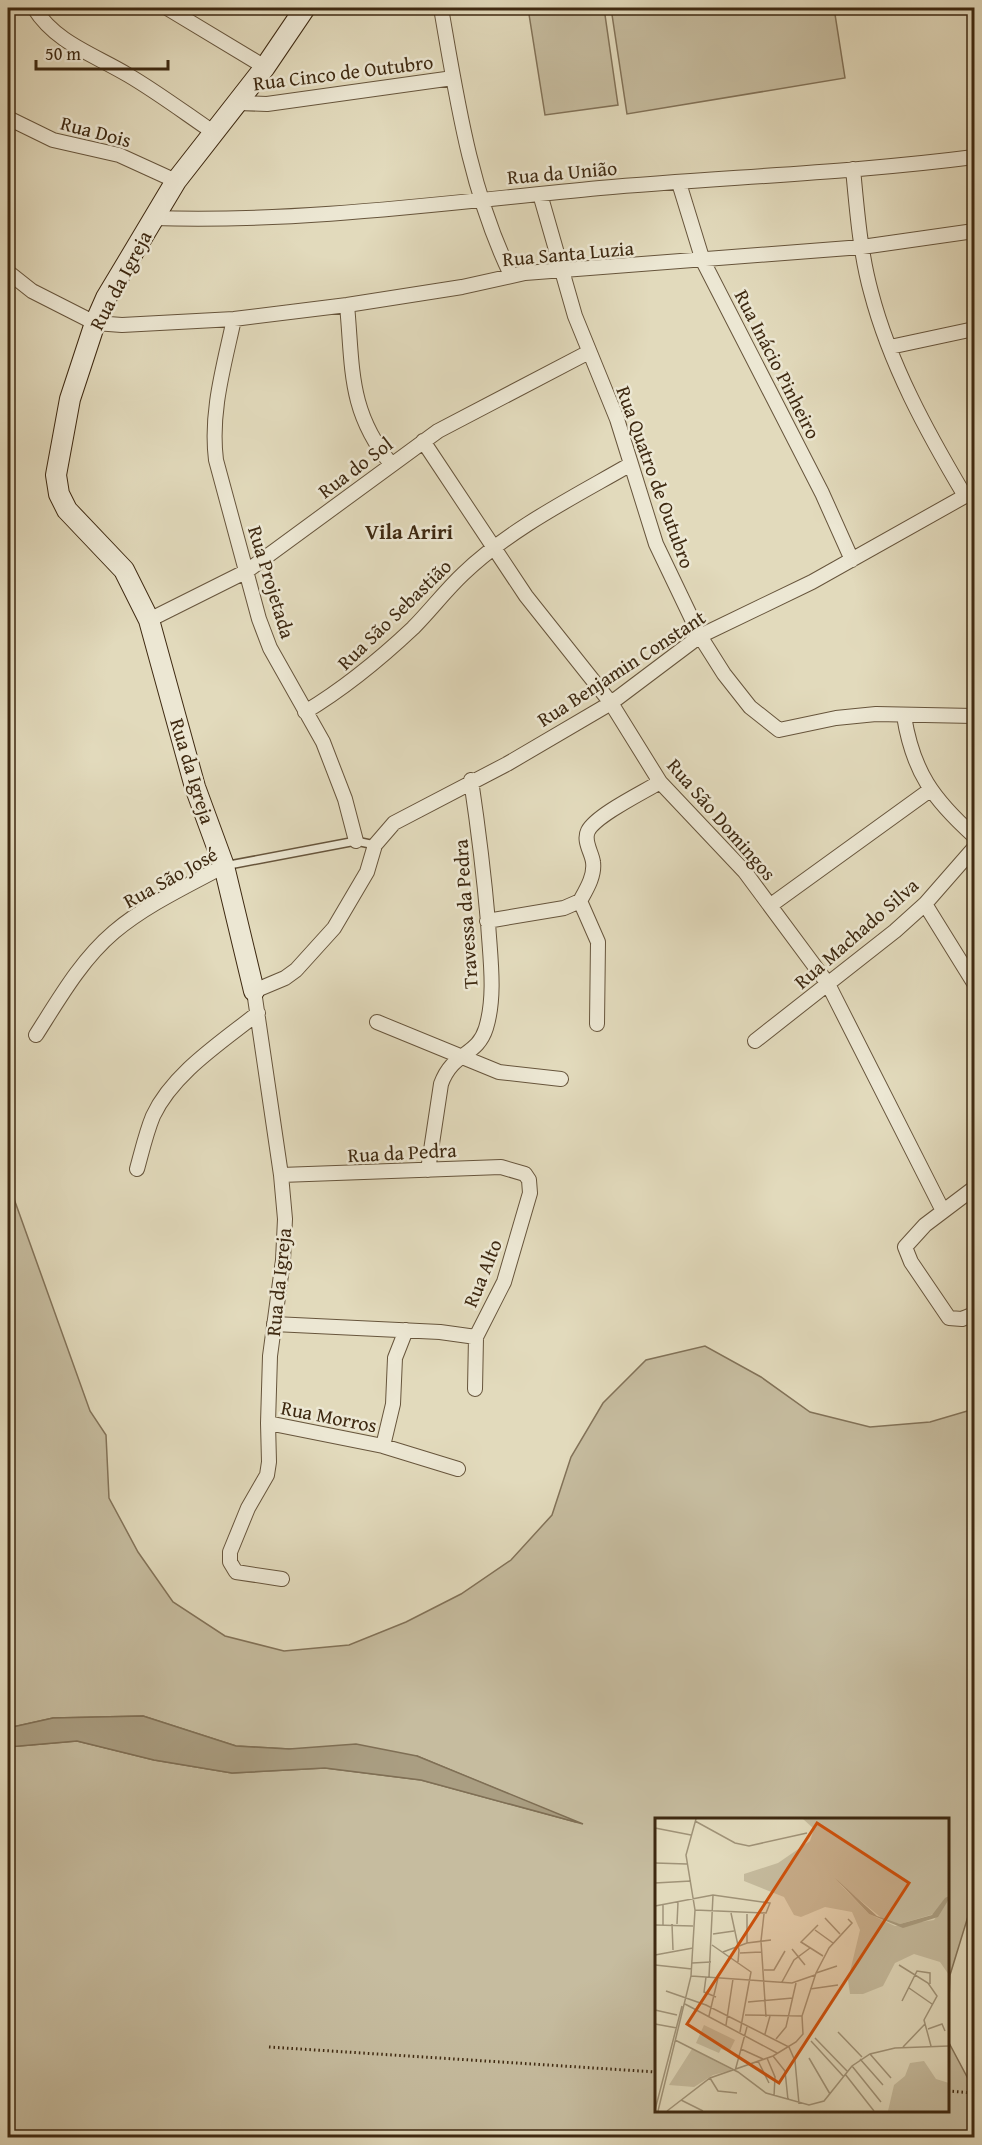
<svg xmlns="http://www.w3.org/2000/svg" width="982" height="2145" font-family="'Gentium Book Plus',serif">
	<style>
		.green { fill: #c6bc9f; stroke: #827258; stroke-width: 1.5 }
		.water { fill: #aa9e82; stroke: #7f6f55; stroke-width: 1.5 }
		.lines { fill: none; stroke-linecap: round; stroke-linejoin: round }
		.lane-casing { stroke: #67553c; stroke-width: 10 }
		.street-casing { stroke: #67553c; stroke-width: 16 }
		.secondary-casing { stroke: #3e2911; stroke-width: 22 }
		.path { stroke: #3e2911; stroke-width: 3; stroke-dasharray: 1.5 3; stroke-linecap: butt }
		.lane { stroke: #ece7d3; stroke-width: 7 }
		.street { stroke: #ece7d3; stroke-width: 14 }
		.secondary { stroke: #ece7d3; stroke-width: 20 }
		.labels { text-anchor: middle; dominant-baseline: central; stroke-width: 5; stroke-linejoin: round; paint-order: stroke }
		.street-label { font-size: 20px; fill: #3e2911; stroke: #ece7d3 }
		.neighbourhood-label { font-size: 21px; font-weight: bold; fill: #3e2911; stroke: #ece7d3 }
		.inset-road { fill: none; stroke: #a09378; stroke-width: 1.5 }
		.view { fill: #ce520d; fill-opacity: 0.15; stroke: #ce520d; stroke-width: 3 }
		.inset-edge { fill: none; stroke: #3e2911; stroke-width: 3 }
	</style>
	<rect width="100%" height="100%" fill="#e2dabc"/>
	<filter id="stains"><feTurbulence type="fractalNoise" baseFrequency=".00333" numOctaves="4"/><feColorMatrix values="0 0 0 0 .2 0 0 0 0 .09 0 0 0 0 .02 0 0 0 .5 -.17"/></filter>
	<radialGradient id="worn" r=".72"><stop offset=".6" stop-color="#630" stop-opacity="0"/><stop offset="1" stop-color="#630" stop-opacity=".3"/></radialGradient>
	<path class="green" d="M528 8H604L618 105 545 115Z
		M611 8H834L845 78 627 114Z
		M8 1182 90 1411 106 1435 109 1498 138 1552 173 1602 225 1636 284 1651 349 1645 406 1622 461 1594 511 1560 552 1515 571 1457 603 1403 646 1360 705 1346 761 1377 810 1412 870 1427 930 1422 974 1409V1897L950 1975 948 2024V1820H656V2110H948V2041L974 2090V2137H8V1747L77 1741 154 1760 232 1773 325 1768 421 1780 576 1822 417 1756 236 1746 143 1716 53 1718 8 1728Z"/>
	<path class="water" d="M143 1716 236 1746 289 1749 356 1744 417 1756 583 1824 421 1780 325 1768 232 1773 154 1760 77 1741 8 1747V1728L53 1718Z"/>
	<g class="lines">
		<defs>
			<path id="lane" d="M224 866 356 841 375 845"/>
			<path id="street" d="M34 8C56 43 93 54 128 75 157 92 185 113 213 132
				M167 8 265 67
				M441 8C457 100 470 190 511 275
				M238 103 267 104 453 78
				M8 118 53 140 119 155 176 181
				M853 169C857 210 860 252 871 292 890 365 927 432 965 496
				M679 183 703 261 822 493 852 560
				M540 194 575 316 617 419 656 544 700 636 724 674 750 707 779 730 836 718 876 714 974 716
				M153 218C302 223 452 202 600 188 725 177 850 173 974 157
				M8 272 32 291 95 323 122 325 234 319 347 305 462 287 525 273 862 247 974 231
				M347 305C353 369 348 411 391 464
				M234 319C224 366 210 412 216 460L259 619 270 648 323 742 345 799 356 841
				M890 347 974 329
				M423 441 526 596 611 703 660 782 745 872 828 984 943 1211
				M149 620 247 571 438 431 589 352
				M305 712C345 688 379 660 413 628 430 611 445 591 463 574 511 528 574 497 631 464
				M904 716C913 772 933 799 974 836
				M580 901C586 890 595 876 593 862 592 853 583 841 588 831 596 815 644 792 660 782
				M580 901 598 942 597 1024
				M925 904 974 983
				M771 905 930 790
				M487 921 564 908 580 901
				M377 1022 499 1072 561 1079
				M36 1035C59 999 81 960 114 932 146 905 187 886 224 866
				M755 1041 895 931 925 904 974 848
				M137 1169C142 1151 146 1133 153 1116 173 1073 222 1042 258 1013
				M428 1170 441 1084C453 1051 477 1057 486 1028 496 995 490 957 488 922 484 875 478 827 471 780
				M281 1175 501 1167 525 1174 529 1180 530 1193 504 1282 476 1337 475 1389
				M974 1188 925 1225 905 1247 911 1262 949 1318 962 1319 974 1314
				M274 1324 440 1332 476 1337
				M268 1423 383 1446 458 1469
				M383 1446 393 1404 395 1358 406 1330
				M282 1579 236 1572 230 1562V1552L248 1508 267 1475 269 1462 268 1423 270 1356 283 1260 285 1219 281 1175 254 991 285 978 296 970 334 928 367 872 375 845 394 823 507 764 611 703 700 636 812 582 974 491"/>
			<path id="secondary" d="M254 991 224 866 195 787 149 620 124 570 67 510 59 494 56 475 70 399 95 323 106 298 176 181 265 67 305 8"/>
		</defs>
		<use href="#lane" class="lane-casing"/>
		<use href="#street" class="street-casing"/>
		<use href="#secondary" class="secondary-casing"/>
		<path class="path" d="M269 2047 656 2072
			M948 2091 974 2093"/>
		<use href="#lane" class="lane"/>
		<use href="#street" class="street"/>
		<use href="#secondary" class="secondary"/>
	</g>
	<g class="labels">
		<g class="street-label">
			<text transform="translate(343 72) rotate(-7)">Rua Cinco de Outubro</text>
			<text transform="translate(96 131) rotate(15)">Rua Dois</text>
			<text transform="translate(562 172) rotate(-5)">Rua da União</text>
			<text transform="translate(568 253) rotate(-5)">Rua Santa Luzia</text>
			<text transform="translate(120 280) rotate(-62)">Rua da Igreja</text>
			<text transform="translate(778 364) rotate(63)">Rua Inácio Pinheiro</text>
			<text transform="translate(355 467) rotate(-37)">Rua do Sol</text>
			<text transform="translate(656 477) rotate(70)">Rua Quatro de Outubro</text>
			<text transform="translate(272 582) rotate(73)">Rua Projetada</text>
			<text transform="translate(394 614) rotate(-44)">Rua São Sebastião</text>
			<text transform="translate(621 668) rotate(-33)">Rua Benjamin Constant</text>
			<text transform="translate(193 771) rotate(73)">Rua da Igreja</text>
			<text transform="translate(722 819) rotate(49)">Rua São Domingos</text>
			<text transform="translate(170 877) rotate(-29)">Rua São José</text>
			<text transform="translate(465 914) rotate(-94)">Travessa da Pedra</text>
			<text transform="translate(856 933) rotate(-41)">Rua Machado Silva</text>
			<text transform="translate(402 1152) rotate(-3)">Rua da Pedra</text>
			<text transform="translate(482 1273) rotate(-68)">Rua Alto</text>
			<text transform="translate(278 1282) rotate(-84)">Rua da Igreja</text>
			<text transform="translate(329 1416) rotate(11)">Rua Morros</text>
		</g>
		<g class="neighbourhood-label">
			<text x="409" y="531">Vila Ariri</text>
		</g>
	</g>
	<g transform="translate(655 1818)">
		<rect width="294" height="294" fill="#e2dabc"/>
		<path d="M148 1H294V78L279 96 245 106 229 102 184 65 214 96 240 108 279 102 294 81V157L285 144 259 136 240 145 228 168 208 176H195L193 162 205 112 197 94 170 89 146 99 139 97 129 79 89 63V56L123 45 155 23 159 11ZM49 207 80 222 74 234 66 231 64 235 41 225ZM37 231 77 252 58 257 39 269 14 267ZM269 243 281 261 294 265V293H233L239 267 250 258 255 245Z" fill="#c6bc9f"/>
		<path d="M180 60 222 98 245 106 277 97 290 80 294 78V81L283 99 248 110 214 96Z" fill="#aa9e82"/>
		<path class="inset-road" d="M40 3 80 25 94 28 152 15M0 10 36 17M0 45 32 46M0 65 36 63M0 88 58 77 115 85 111 95 40 92M76 95 84 132 83 144M109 96 106 123 111 199M170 100 185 116M17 106 18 132M22 106 23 84M0 107 38 108M8 107V86M163 107 146 124 168 138M160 112 178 125M58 116 79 113M92 125V96M57 127 96 154 85 214M137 131 150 147M68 134 92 125 116 122M85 135 106 134M0 137 38 130M37 145 56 144M0 147 37 151M244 147 273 165 282 178 269 202 276 228M109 152H119L130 133M161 155 182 148M36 158 137 165 160 157M51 159 49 174 61 179M54 159 58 77M127 164 139 142 155 130M254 170 277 186M155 171 183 167M11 173 51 187 134 229 140 243 144 286M247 183 262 153 275 155V166M93 184 138 180M30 186 122 235M0 192 22 197M90 197 147 198M54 198 63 160M0 206 22 210M71 207 78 161M273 211 287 206 290 213M183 214 207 239M110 216 115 198M160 220 192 253M121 221 131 209 141 165M20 222 83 254 111 275 154 287 169 283 197 248 215 236 240 230 294 228M156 223 188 258M248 229 270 206M86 231 108 241M215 236 236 260M118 238 130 253 133 282M112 240 120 259 119 278M154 240 175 276M205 241 228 267M103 243 114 265M197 248 226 284M80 253 92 209M190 256 219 293M55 260 63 273 82 275M26 282 48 293M0 292 27 188M3 293 36 158 40 92 31 37 41 1M12 293 55 260 118 238 141 224 148 216 147 198 161 155 174 130 197 105 193 101"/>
		<path class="view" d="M162 5 254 65 124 265 32 206Z"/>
		<rect width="294" height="294" class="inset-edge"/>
	</g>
	<rect width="982" height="2145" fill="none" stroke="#e2dabc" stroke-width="30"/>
	<rect x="9" y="9" width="964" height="2127" fill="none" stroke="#3e2911" stroke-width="3"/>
	<rect x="15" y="15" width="952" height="2115" fill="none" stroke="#3e2911" stroke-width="1.5"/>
	<path d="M36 60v9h132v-9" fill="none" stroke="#3e2911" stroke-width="3"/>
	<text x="45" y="60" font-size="18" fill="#3e2911" stroke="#ece7d3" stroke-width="4.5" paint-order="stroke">50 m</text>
	<rect width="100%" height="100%" filter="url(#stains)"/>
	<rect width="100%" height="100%" fill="url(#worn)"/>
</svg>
